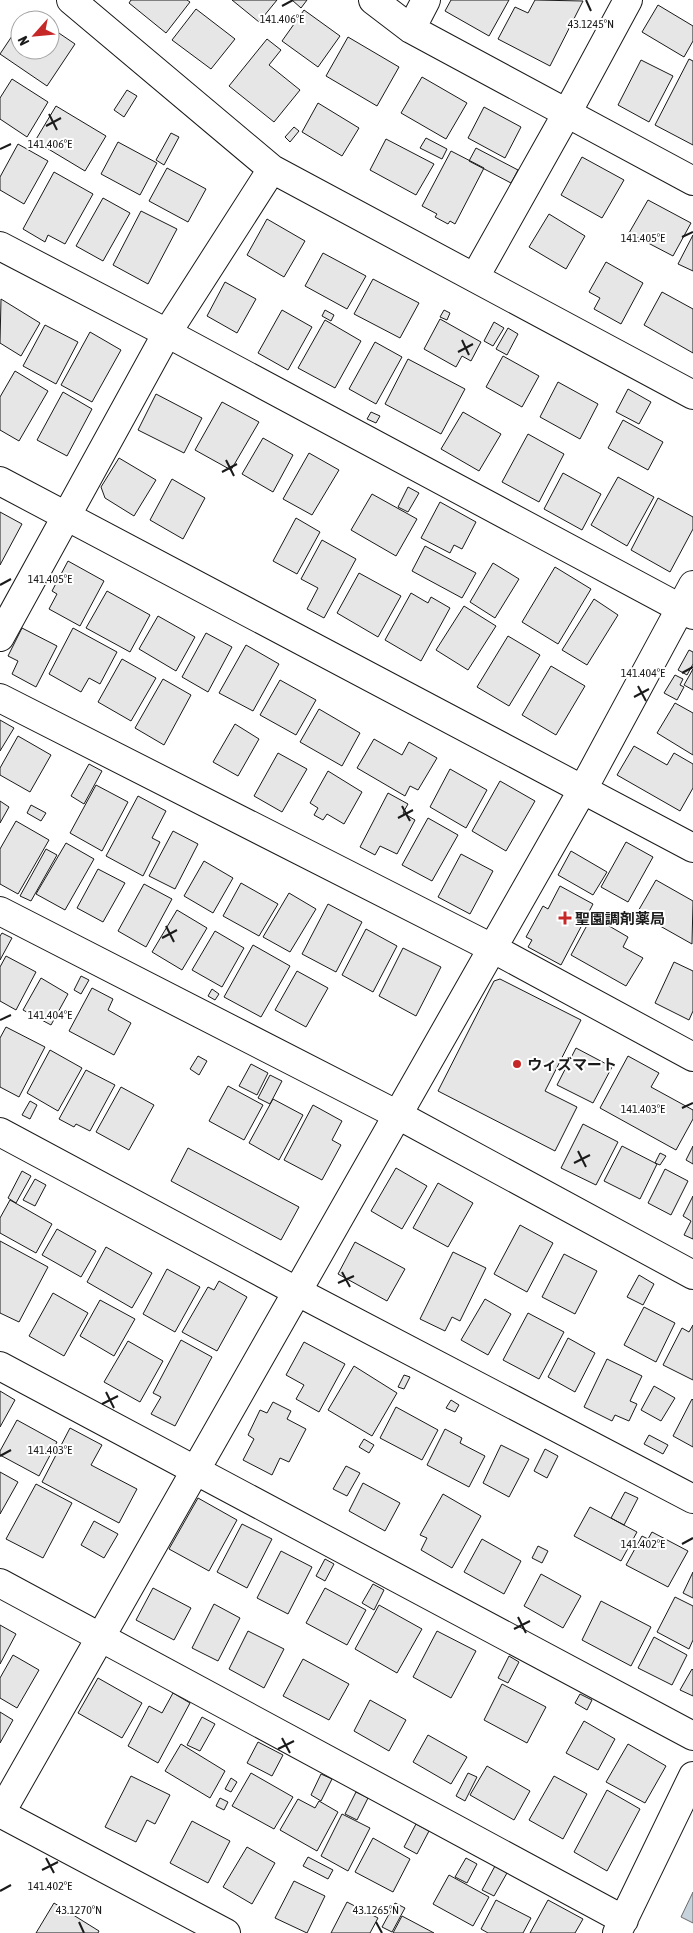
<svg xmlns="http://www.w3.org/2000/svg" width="693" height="1933" font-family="'Asap Condensed','Noto Sans JP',sans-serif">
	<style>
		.water { fill: #c6d2dc; stroke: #6a6a6a }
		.building { fill: #e6e6e6; stroke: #1a1a1a }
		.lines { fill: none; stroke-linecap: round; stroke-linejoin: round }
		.minor-casing { stroke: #1a1a1a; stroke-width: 30 }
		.tertiary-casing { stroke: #1a1a1a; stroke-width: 30 }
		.minor { stroke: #fff; stroke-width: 28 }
		.tertiary { stroke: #fff; stroke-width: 28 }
		.ticks { fill: none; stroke: #1a1a1a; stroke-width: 2 }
		.poi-dot { fill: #c62828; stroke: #fff; stroke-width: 2 }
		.labels { text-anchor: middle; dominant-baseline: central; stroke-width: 4; stroke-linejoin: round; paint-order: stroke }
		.poi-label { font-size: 15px; font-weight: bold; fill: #1a1a1a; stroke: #fff; text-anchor: start }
		.ticks-label { font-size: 12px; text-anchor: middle; fill: #1a1a1a; stroke: #fff; stroke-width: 4; stroke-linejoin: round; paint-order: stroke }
	</style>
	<rect width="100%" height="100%" fill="#fff"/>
	<path class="water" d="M693 1892V1923L681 1917Z"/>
	<path class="building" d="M131 0H187L190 2 166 33 129 3Z
		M232 0H277L259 22Z
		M292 0H307L301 8Z
		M451 0H509L489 36 445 11Z
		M535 0 583 1 550 66 498 39 515 7 528 13Z
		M658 5 693 26V41L684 57 642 32Z
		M196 9 235 39 211 69 172 40Z
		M304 10 340 36 318 67 282 41Z
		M28 12 39 20H23Z
		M20 24V50H50V27L75 44 47 86 0 54Z
		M348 37 399 67 377 106 326 76Z
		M267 39 281 50 269 65 300 90 274 122 229 86Z
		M689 59 693 61V145L655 125Z
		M641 60 673 76 649 122 618 105Z
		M422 77 467 103 446 139 401 113Z
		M12 79 48 102 27 137 0 119V98Z
		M127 90 137 96 124 117 114 110Z
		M318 103 359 128 342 156 302 132Z
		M56 106 106 136 85 171 35 141Z
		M484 107 521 127 505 158 468 138Z
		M294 127 299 131 290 142 285 137Z
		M171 133 179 137 164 165 156 160Z
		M426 138 447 149 442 159 420 148Z
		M386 139 434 164 416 195 370 170Z
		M118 142 157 163 140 195 101 174Z
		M18 144 48 161 24 204 0 190V177Z
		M476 148 518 170 511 183 469 161Z
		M451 151 484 168 455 224 450 221 448 224 435 217 437 214 422 206Z
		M582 157 624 180 602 218 561 195Z
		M167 168 206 189 188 222 149 201Z
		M54 172 93 194 65 244 48 235 45 242 23 229Z
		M103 198 130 213 103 261 76 246Z
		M648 200 691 223 673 256 629 233Z
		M141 211 177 229 148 284 113 265Z
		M549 214 585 236 566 269 529 247Z
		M267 219 305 241 284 277 247 255Z
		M693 235V271L678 264Z
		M323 253 366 276 347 309 305 286Z
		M606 262 643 283 621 324 594 309 600 298 589 292Z
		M373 279 419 303 400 338 354 314Z
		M225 282 256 299 237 333 207 316Z
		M662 292 693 309V353L644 325Z
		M1 299 40 323 21 356 0 343Z
		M282 310 312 327 288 370 258 353Z
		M325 310 334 315 331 321 322 316Z
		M444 310 450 313 447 320 440 317Z
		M440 319 481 342 471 361 462 356 456 367 424 349Z
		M325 320 361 341 335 388 298 368Z
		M494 322 504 328 493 346 484 341Z
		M45 325 78 342 56 384 23 366Z
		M508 328 518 334 507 355 496 349Z
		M90 332 121 350 92 402 61 385Z
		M375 342 402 357 376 404 349 389Z
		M503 356 539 376 522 407 486 387Z
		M408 359 465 389 441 434 385 404Z
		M15 371 48 391 19 441 0 430V397Z
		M558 382 598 404 580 439 540 417Z
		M628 389 651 402 639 424 616 412Z
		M63 392 92 409 67 456 37 440Z
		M156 394 202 418 184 453 138 430Z
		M222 402 259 422 231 470 195 450Z
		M371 412 380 416 376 423 367 419Z
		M463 412 501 434 479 471 441 449Z
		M623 420 663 442 648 470 608 448Z
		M528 434 564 454 539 502 502 482Z
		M263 438 293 455 273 492 242 474Z
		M309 453 339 470 312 515 283 499Z
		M119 458 156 480 134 516 105 498 101 487Z
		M563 473 601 494 582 530 544 509Z
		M618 477 654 497 627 546 591 525Z
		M172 479 205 498 183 539 150 520Z
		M408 487 419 493 408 512 398 507Z
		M372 494 417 519 396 556 351 530Z
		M658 498 693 517V529L670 572 631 550Z
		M440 502 476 522 462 549 454 545 450 553 421 538Z
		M0 512 22 524 0 565Z
		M296 518 320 532 297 574 273 561Z
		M322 540 356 559 324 618 307 609 318 588 301 579Z
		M425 546 476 573 462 598 412 571Z
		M68 561 104 581 80 626 49 609 57 594 52 591Z
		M493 563 519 579 495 618 470 602Z
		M555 567 591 589 558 644 522 622Z
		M359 573 401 596 378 637 337 613Z
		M107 591 150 615 130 652 86 628Z
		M411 593 428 603 431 597 450 608 421 661 385 640Z
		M594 599 618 615 587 665 562 650Z
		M464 606 496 626 468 670 436 650Z
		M158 616 195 637 176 671 139 649Z
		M22 628 57 646 36 687 12 674 18 661 8 656Z
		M73 628 117 652 100 684 89 678 81 692 49 674Z
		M206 633 232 647 208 692 182 677Z
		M508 636 540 655 509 706 477 687Z
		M246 645 279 664 253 711 219 693Z
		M689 650 693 652V664L687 675 678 670Z
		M122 659 156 678 131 721 98 702Z
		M551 666 585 686 556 735 522 715Z
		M693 669V690L684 685Z
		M675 675 683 679 680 685 684 687 677 700 664 693Z
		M163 679 191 695 164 745 135 728Z
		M280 680 316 700 296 735 260 715Z
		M675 703 693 713V755L657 733Z
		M319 709 360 733 342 766 300 742Z
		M0 720 14 728 0 751Z
		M235 724 259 739 238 776 213 762Z
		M18 736 51 755 30 792 0 775V768Z
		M374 739 402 755 409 742 437 758 418 790 410 786 405 796 357 768Z
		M634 746 667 765 674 753 693 764V788L680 811 617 775Z
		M278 753 307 769 282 812 254 796Z
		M89 764 102 771 84 804 71 796Z
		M450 769 487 790 466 828 430 807Z
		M328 771 362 792 344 824 327 814 323 820 314 815 318 808 310 803Z
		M500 781 535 801 506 851 472 831Z
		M96 785 128 802 102 851 70 833Z
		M388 793 408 804 403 813 415 820 397 854 380 846 375 855 360 847Z
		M138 796 166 811 152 838 160 842 143 876 106 856Z
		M0 801 9 807 0 823Z
		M31 805 46 813 41 821 27 813Z
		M428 818 458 835 432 881 402 865Z
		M16 821 49 840 18 894 0 884V849Z
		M173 831 198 844 175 889 149 876Z
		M626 842 653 857 628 902 601 887Z
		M66 843 94 859 65 910 36 894Z
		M46 849 57 855 31 901 20 896Z
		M571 851 607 872 593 895 558 875Z
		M461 854 493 871 470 914 438 897Z
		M204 861 233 878 213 913 184 896Z
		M98 869 125 883 103 922 77 908Z
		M656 880 693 901 692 944 637 913Z
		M241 883 278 904 259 936 223 916Z
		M144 884 172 899 146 947 118 931Z
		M560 886 593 904 561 965 528 947 532 940 526 937 543 906 548 909Z
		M289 893 316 909 290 952 263 937Z
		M328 904 362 922 336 972 302 954Z
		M177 910 207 928 182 970 152 952Z
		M592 916 628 937 623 947 643 958 626 986 571 955Z
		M366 929 397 946 373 992 342 975Z
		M215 931 244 948 222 987 192 970Z
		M2 933 12 938 0 960V936Z
		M253 945 290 966 261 1017 224 997Z
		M403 948 441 967 416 1016 379 996Z
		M6 956 36 972 16 1010 0 1001V967Z
		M674 962 693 971V1011L689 1020 655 1003Z
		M297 971 328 988 306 1027 275 1010Z
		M81 976 89 980 81 994 74 990Z
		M41 978 68 994 51 1025 23 1010Z
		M500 979 581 1020 545 1091 577 1107 555 1151 438 1091 494 981Z
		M92 988 113 999 108 1010 131 1023 114 1055 69 1031Z
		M212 989 219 994 215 1000 208 996Z
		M6 1027 45 1047 19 1097 0 1087V1038Z
		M576 1048 612 1067 593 1103 557 1085Z
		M50 1050 82 1068 58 1111 27 1093Z
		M198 1056 207 1061 199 1075 190 1069Z
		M628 1056 659 1073 651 1087 693 1110V1119L676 1150 600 1108Z
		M251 1064 268 1073 257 1095 239 1086Z
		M86 1070 115 1085 90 1131 76 1124 74 1127 59 1119Z
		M270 1075 282 1081 270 1104 258 1098Z
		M228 1086 263 1105 244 1140 209 1121Z
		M121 1087 154 1105 129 1150 96 1132Z
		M273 1099 303 1115 279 1160 249 1143Z
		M30 1101 37 1105 30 1119 22 1115Z
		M313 1105 342 1121 332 1140 341 1145 322 1180 284 1160Z
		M583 1124 618 1142 596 1185 561 1168Z
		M622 1146 657 1164 640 1199 604 1181Z
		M693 1146V1164L686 1160Z
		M188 1148 299 1207 281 1240 171 1181Z
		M660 1153 666 1156 660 1165 655 1163Z
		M396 1168 427 1186 402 1229 371 1211Z
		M665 1169 688 1181 671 1215 648 1203Z
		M22 1171 31 1176 16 1203 8 1198Z
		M35 1179 46 1185 35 1206 23 1200Z
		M438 1183 473 1203 448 1247 413 1228Z
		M693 1196V1239L684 1235 691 1221 683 1216Z
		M10 1200 52 1224 36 1253 0 1233V1218Z
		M520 1225 553 1243 527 1292 494 1274Z
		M57 1229 96 1251 81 1277 42 1255Z
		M0 1241 48 1267 19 1322 0 1313Z
		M355 1242 405 1269 387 1301 338 1274Z
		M106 1247 152 1273 132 1308 87 1282Z
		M453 1252 486 1268 460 1321 452 1317 445 1331 420 1319Z
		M564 1254 597 1271 575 1314 542 1297Z
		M167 1269 200 1287 175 1332 143 1314Z
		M639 1275 654 1284 643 1305 627 1297Z
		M219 1281 247 1297 217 1351 182 1332 208 1287 214 1290Z
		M53 1293 88 1313 64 1356 29 1336Z
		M485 1299 511 1314 488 1355 461 1340Z
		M100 1300 135 1319 114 1356 80 1336Z
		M644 1307 675 1323 656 1362 624 1345Z
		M528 1313 564 1332 539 1379 503 1360Z
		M693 1325V1380L663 1365 682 1328 689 1332Z
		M568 1338 595 1353 575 1392 548 1377Z
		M181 1340 212 1357 175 1426 151 1414 161 1397 153 1393Z
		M128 1341 163 1361 140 1402 104 1382Z
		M304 1342 345 1364 319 1412 296 1399 304 1385 286 1375Z
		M607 1359 642 1376 630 1401 637 1404 629 1421 615 1415 612 1421 584 1407Z
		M354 1366 397 1393 372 1436 328 1410Z
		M404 1375 410 1377 404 1389 398 1387Z
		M654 1386 675 1398 661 1421 641 1410Z
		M0 1391 15 1400 0 1427Z
		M692 1399 693 1400V1447L673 1436Z
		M451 1400 459 1405 455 1412 446 1408Z
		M273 1402 291 1411 287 1419 306 1429 289 1462 280 1458 272 1475 243 1460 254 1439 248 1435 260 1410 267 1413Z
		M396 1407 438 1430 422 1460 380 1438Z
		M17 1420 57 1442 39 1476 0 1455V1451Z
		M70 1428 102 1445 91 1465 137 1489 119 1523 42 1482Z
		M445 1429 462 1438 460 1443 485 1456 469 1487 427 1465Z
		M649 1435 668 1445 663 1454 644 1444Z
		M364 1439 374 1445 369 1453 359 1447Z
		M501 1445 529 1459 509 1497 483 1483Z
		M545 1449 558 1456 547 1478 534 1471Z
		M346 1466 360 1473 347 1496 333 1489Z
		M0 1472 18 1482 0 1514Z
		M363 1483 400 1503 385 1531 349 1511Z
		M36 1484 72 1503 43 1558 6 1539Z
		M625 1492 638 1498 624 1525 611 1518Z
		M443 1494 481 1516 452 1568 421 1550 427 1538 420 1535Z
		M198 1498 237 1520 209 1571 169 1549Z
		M590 1507 637 1532 621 1561 574 1536Z
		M94 1521 118 1534 104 1558 81 1545Z
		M242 1524 272 1539 247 1588 217 1572Z
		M652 1532 688 1551 668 1587 626 1565 642 1536 648 1539Z
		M482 1539 521 1561 504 1594 464 1572Z
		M538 1546 548 1551 542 1563 532 1558Z
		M281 1551 312 1567 288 1614 257 1598Z
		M325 1559 334 1564 325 1581 316 1576Z
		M693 1572V1598L683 1593Z
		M541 1574 581 1596 563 1628 524 1606Z
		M373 1584 384 1590 374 1610 362 1603Z
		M153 1588 191 1608 174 1640 136 1620Z
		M325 1588 366 1610 347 1645 306 1623Z
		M675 1597 693 1606V1640L689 1649 657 1632Z
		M601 1601 651 1627 631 1666 582 1640Z
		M214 1604 240 1618 218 1661 192 1648Z
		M379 1605 422 1629 397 1673 355 1649Z
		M0 1625 16 1634 0 1664Z
		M248 1631 284 1649 264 1688 229 1669Z
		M437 1631 476 1651 451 1698 413 1677Z
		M654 1637 687 1655 672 1685 638 1668Z
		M13 1655 39 1670 17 1708 0 1698V1678Z
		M509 1656 519 1662 508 1683 498 1678Z
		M303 1659 349 1684 329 1720 283 1696Z
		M692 1669 693 1670V1696L680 1690Z
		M98 1678 142 1703 122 1738 78 1713Z
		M502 1684 546 1707 527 1743 484 1720Z
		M173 1693 190 1703 158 1763 128 1746 149 1706 162 1713Z
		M580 1694 592 1700 587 1710 575 1703Z
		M370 1700 406 1720 389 1751 354 1731Z
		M0 1712 13 1720 0 1743Z
		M202 1717 215 1724 200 1751 187 1745Z
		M584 1721 615 1739 598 1770 566 1753Z
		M428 1735 467 1757 451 1784 413 1762Z
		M258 1742 283 1755 272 1776 247 1763Z
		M181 1744 225 1771 210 1798 165 1771Z
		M628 1744 666 1766 645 1803 606 1782Z
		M487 1766 530 1791 514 1820 470 1795Z
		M251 1773 293 1797 274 1829 232 1806Z
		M468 1773 477 1777 465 1801 456 1796Z
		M321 1774 332 1779 321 1801 311 1795Z
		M131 1776 170 1795 155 1824 147 1820 136 1842 105 1827Z
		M554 1776 587 1794 563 1839 529 1820Z
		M231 1778 237 1782 231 1792 225 1789Z
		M607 1790 640 1809 607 1871 574 1852Z
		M356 1792 368 1798 357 1820 345 1814Z
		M220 1798 228 1802 224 1810 216 1806Z
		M298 1799 315 1808 319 1801 338 1812 317 1851 280 1830Z
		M342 1814 370 1828 348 1871 321 1856Z
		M192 1821 230 1841 208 1883 170 1863Z
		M416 1824 429 1831 417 1854 404 1847Z
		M373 1838 410 1859 393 1892 355 1872Z
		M247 1847 275 1863 252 1904 223 1887Z
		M308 1857 333 1870 328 1879 303 1866Z
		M466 1858 477 1864 467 1883 455 1877Z
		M495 1866 507 1873 494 1896 482 1890Z
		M449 1875 489 1897 473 1926 433 1904Z
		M294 1881 325 1896 307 1933 275 1918Z
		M496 1900 531 1918 523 1933H488L481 1929Z
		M548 1900 583 1919 575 1933H530Z
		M347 1902 378 1918 370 1933H331Z
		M54 1903 99 1931 98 1933H36Z
		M395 1903 405 1908 392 1932 382 1927Z
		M402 1916 434 1933H393Z"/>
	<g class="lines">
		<defs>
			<path id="minor" d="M71 0 272 169 693 395
				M373 0 411 29 693 181
				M411 29 426 0
				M0 246 167 333 693 615
				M475 277 567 113 628 0
				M0 481 693 848
				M0 637 167 333 272 169
				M0 698 492 948 693 1057
				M0 911 398 1115 693 1275
				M0 1132 298 1292 693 1499
				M0 1366 693 1736
				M0 1583 624 1920
				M0 1814 583 789 693 585
				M617 1933 693 1776"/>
			<path id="tertiary" d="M0 1813 226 1933"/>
		</defs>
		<use href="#minor" class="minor-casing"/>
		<use href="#tertiary" class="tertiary-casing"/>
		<use href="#minor" class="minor"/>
		<use href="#tertiary" class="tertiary"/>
	</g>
	<path class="ticks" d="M586 0 591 11M282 6 293 0M49 114 57 130M46 126 61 118M0 149 11 144M682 237 693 232M462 340 469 355M458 352 473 344M226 460 234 476M222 472 237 464M0 585 11 579M682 673 693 667M638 686 646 701M634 697 649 689M402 806 410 821M398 818 413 810M166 926 174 942M162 938 177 930M0 1020 11 1015M682 1108 693 1103M578 1151 586 1167M574 1163 590 1155M342 1272 350 1287M338 1283 354 1276M106 1392 114 1408M102 1404 118 1396M0 1456 11 1450M682 1544 693 1538M518 1617 526 1633M514 1629 530 1621M282 1738 290 1753M278 1749 294 1741M46 1858 54 1873M42 1870 58 1862M0 1891 11 1885M79 1922 84 1933M376 1922 382 1933"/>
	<g class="poi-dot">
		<path d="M562.5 910.5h5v5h5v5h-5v5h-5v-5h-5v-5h5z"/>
		<circle cx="517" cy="1064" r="5"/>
	</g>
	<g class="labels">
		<g class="poi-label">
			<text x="575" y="918">聖園調剤薬局</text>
			<text x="527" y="1064">ウィズマート</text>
		</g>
	</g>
	<g class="ticks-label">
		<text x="282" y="23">141.406°E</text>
		<text x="591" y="28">43.1245°N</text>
		<text x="50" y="148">141.406°E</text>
		<text x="643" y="242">141.405°E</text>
		<text x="50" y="583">141.405°E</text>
		<text x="643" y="677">141.404°E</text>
		<text x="50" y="1019">141.404°E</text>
		<text x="643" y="1113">141.403°E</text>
		<text x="50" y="1454">141.403°E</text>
		<text x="643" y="1548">141.402°E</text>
		<text x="50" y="1890">141.402°E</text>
		<text x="79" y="1914">43.1270°N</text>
		<text x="376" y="1914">43.1265°N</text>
	</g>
	<g transform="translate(35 35) rotate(243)"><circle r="24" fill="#ffffff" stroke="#a3a3a3"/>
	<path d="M0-4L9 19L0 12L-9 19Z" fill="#c62828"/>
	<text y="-8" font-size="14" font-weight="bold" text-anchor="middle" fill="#1a1a1a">N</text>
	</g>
</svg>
